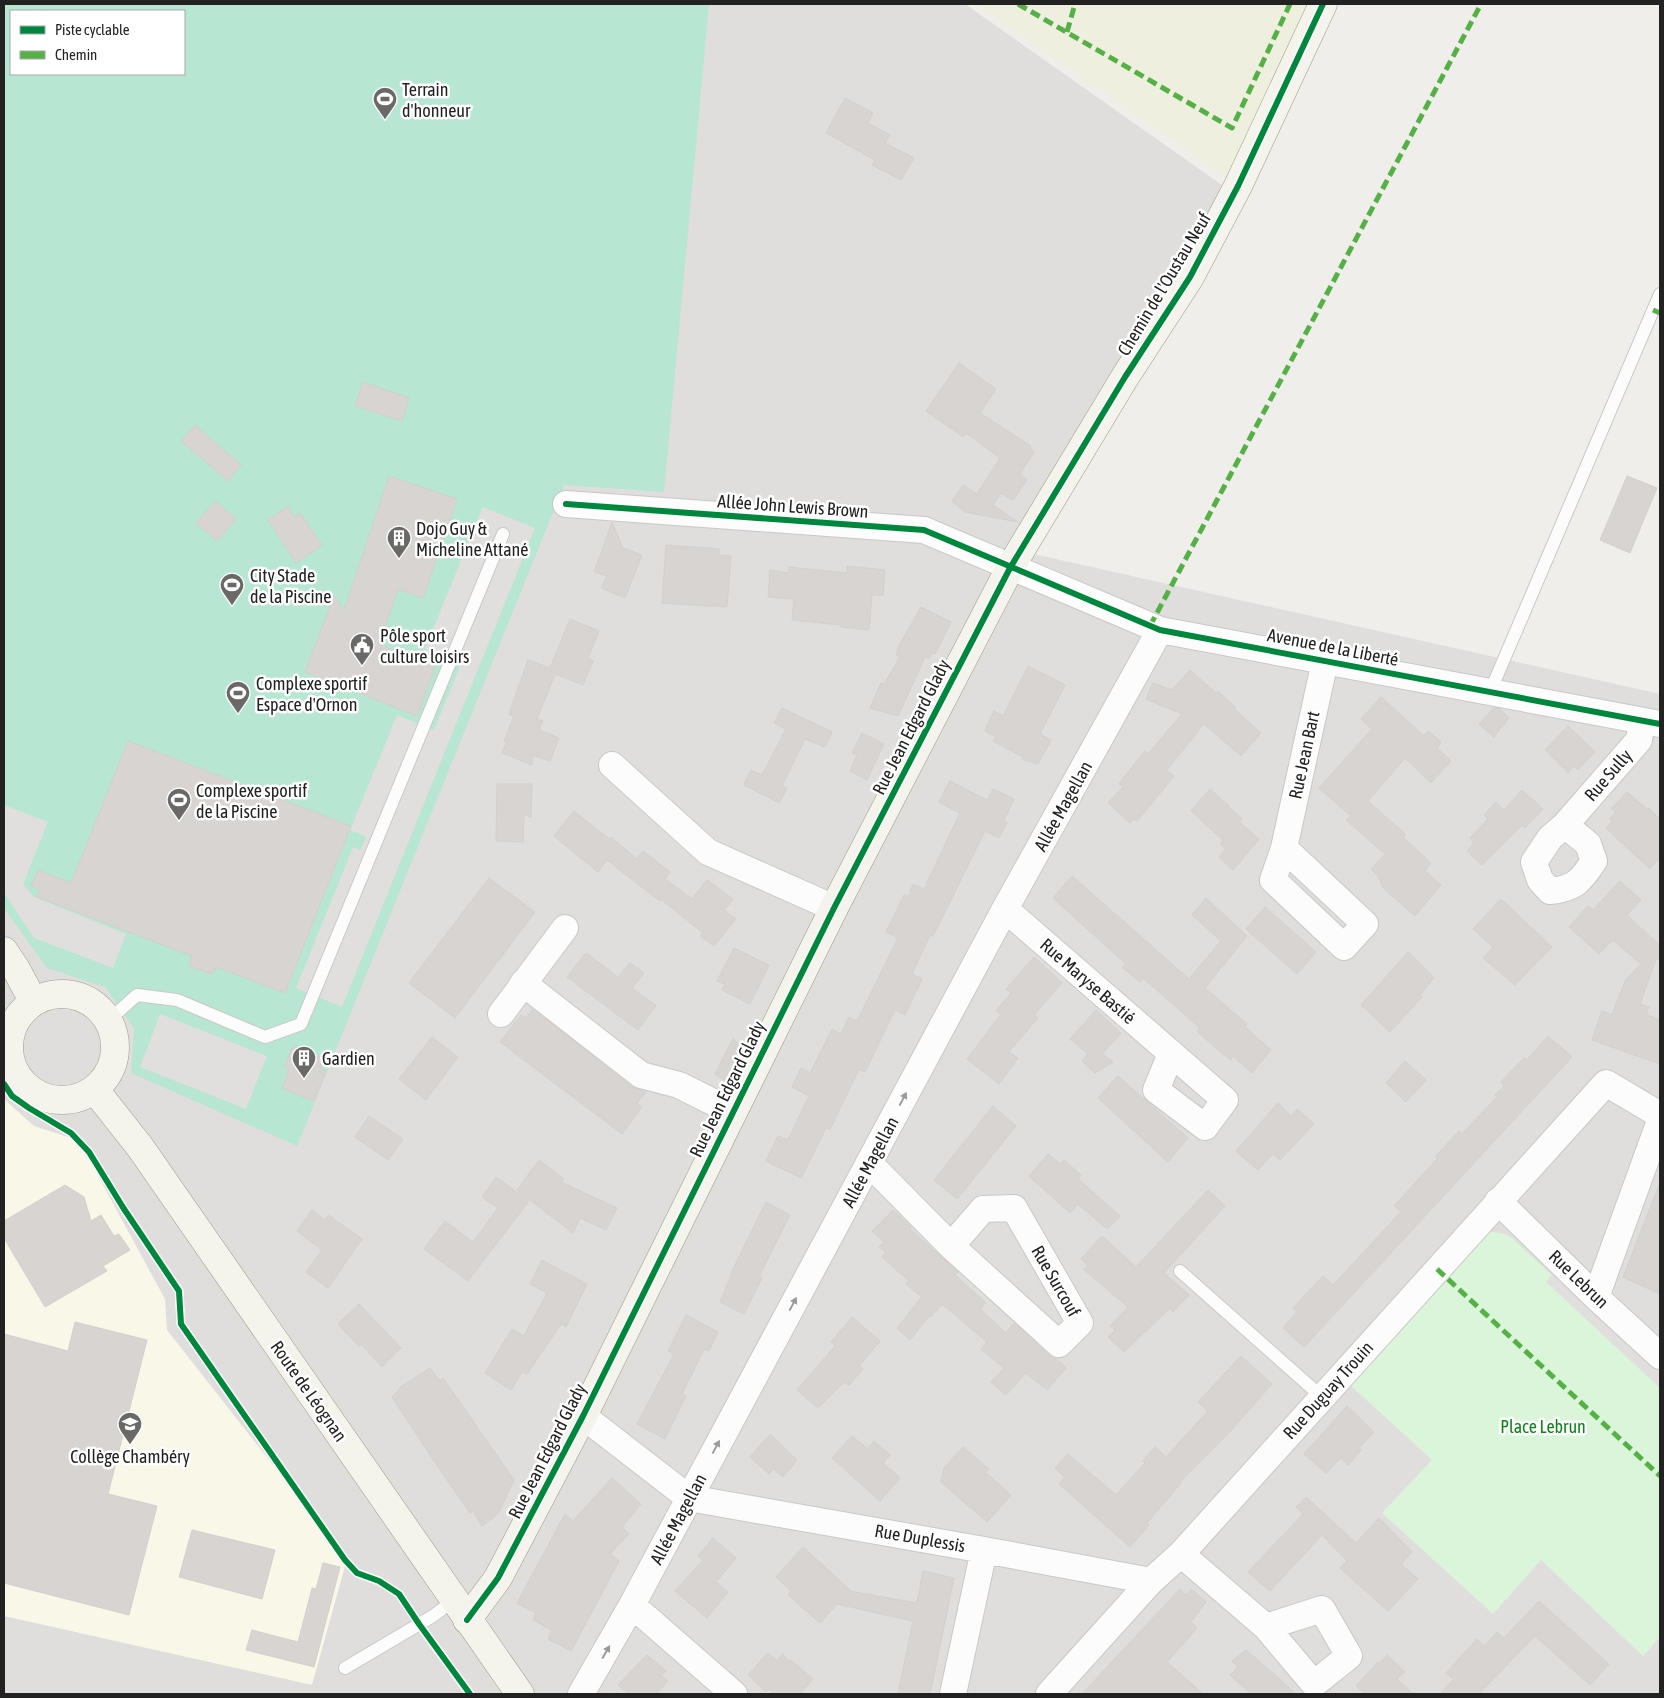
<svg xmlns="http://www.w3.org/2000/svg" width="1664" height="1698" font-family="'Asap Condensed',sans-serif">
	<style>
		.residential { fill: #dfdedc; fill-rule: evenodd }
		.education { fill: #f8f7e8 }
		.farmland { fill: #efefdf }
		.park { fill: #daf5da }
		.pitch { fill: #b7e6d2; fill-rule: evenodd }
		.parking { fill: #e0dfde }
		.building { fill: #d7d4d2; stroke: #d3d0cc }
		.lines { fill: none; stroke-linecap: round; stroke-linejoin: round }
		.lane-casing { stroke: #c9c8c7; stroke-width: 14 }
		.street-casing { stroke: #c9c8c7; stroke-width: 28 }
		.secondary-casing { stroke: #999a82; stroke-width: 29 }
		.lane { stroke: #fdfcfc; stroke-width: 12 }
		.street { stroke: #fdfcfc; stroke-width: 26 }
		.secondary { stroke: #f4f4ed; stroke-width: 28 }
		.quiet { stroke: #55b145; stroke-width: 5; stroke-dasharray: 10 5; stroke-linecap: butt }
		.cycleway-casing { stroke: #fff; stroke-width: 9 }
		.cycleway { stroke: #00873e; stroke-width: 6 }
		.oneway { fill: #9a9a9a }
		.labels { text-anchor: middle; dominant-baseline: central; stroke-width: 5; stroke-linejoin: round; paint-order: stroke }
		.poi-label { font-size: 18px; fill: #222; stroke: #fff; text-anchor: start }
		.street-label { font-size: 18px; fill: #222; stroke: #fff }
		.park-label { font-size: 18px; fill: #0c8416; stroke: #fff }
	</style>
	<rect width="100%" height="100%" fill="#f0eeeb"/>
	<path class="residential" d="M4 4H965L1229 190 1029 553 1660 694V1694H4ZM11 11H184V74H11Z"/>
	<path class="education" d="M4 1099 34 1126 74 1139 83 1148 165 1299 167 1330 347 1559 312 1685 4 1616Z"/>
	<path class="farmland" d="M975 4H1323L1238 186Z"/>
	<path class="park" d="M1491 1232C1500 1232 1506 1234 1513 1239L1660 1376V1637L1643 1656 1541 1560 1493 1614 1382 1513 1432 1460 1349 1384 1486 1234Z"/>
	<path class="pitch" d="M4 4H709L664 492 564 485 297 1146 131 1073 134 1028 105 987 47 968 4 908ZM11 11H184V74H11Z"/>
	<path class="parking" d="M483 507 535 528 342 1007 296 988 353 847 361 850 366 837 350 830 397 715 434 730 460 666 424 651Z
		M4 805 48 822 23 884 34 897 126 934 113 968 34 938 4 893Z
		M160 1014 267 1056 246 1109 140 1067Z
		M1557 1270 1660 1367V1388L1546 1282Z"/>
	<path class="building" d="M845 98 873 113 868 123 890 135 885 143 914 158 901 180 872 165 875 160 826 133Z
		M959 363 996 389 980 413 1031 446 1030 449 1034 452 1020 474 1027 480 1013 500 1001 493 993 505 1018 522 965 512 952 501 963 485 977 494 1000 458 966 433 963 437 926 411Z
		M363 382 409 398 402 421 355 406Z
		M195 425 241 465 228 481 181 441Z
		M389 476 457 499 423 598 398 589 379 644 435 667 417 716 305 672 334 596 344 610Z
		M1627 476 1657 488 1630 553 1600 540Z
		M215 501 236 519 217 541 196 523Z
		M288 506 294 517 300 513 322 545 296 563 268 520Z
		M612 522 623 548 642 555 625 598 601 588 607 576 594 572Z
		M666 545 719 549V555L731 556 727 607 662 603Z
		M847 566 885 570 883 595H872L869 630 841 627V625L792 620 794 599 768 597 770 570 789 573V567L847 573Z
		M921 607 951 622 935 654 932 652 929 659 925 657 898 716 870 708 881 683 884 684 900 657 896 655 900 644Z
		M570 619 599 631 588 658 593 661 583 685 555 674 537 719 543 721 539 730 559 738 550 761 532 755V765L502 753 507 742 504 741 514 716 509 714 528 660 550 668Z
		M1028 666 1065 685 1040 734 1051 740 1038 764 1022 759 1023 757 993 741 996 737 985 731 994 711 1003 716Z
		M1190 670 1216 693 1218 691 1236 708 1234 709 1261 733 1241 756 1204 724 1167 770 1174 776 1137 821 1134 819 1130 823 1108 803 1123 787 1119 784 1131 768 1145 751 1148 754 1182 714 1146 699 1153 683 1172 690Z
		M1381 697 1424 736 1428 731 1441 742 1437 748 1451 761 1431 783 1405 758 1368 801 1405 834 1403 837 1431 863 1425 871 1441 885 1415 916 1383 888 1378 876 1371 869 1385 854 1346 820 1351 816 1319 788 1372 729 1361 719Z
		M782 708 832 732 825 747 805 739 782 786 787 788 779 803 744 785 751 770 762 775 786 729 774 723Z
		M1494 708 1500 709 1509 718 1494 737 1479 724Z
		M1568 726 1595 752 1578 770 1574 766 1568 773 1545 750Z
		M862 733 884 744 867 780 850 771 857 755 852 753Z
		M128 741 351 826 285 993 216 967 212 974 189 966 192 956 37 897 40 890 31 886 38 870 71 883Z
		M950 781 987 800 993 789 1014 799 1004 820 1007 822 999 838 985 831 933 936 930 935 912 974 922 979 905 1015 895 1010 865 1072 859 1069 830 1129 826 1128 801 1178 766 1161 778 1136 788 1140 809 1096 792 1087 801 1068 810 1073 832 1029 841 1034 849 1017 857 1021 898 938 886 932 904 895 908 897 913 884 924 889 960 813 939 802Z
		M497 784H532L531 818 524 813 523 842 496 841Z
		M1210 789 1229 806H1228L1242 819 1239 822 1259 839 1233 870 1219 857 1226 849 1220 844 1223 840 1191 811Z
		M1522 790 1543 809 1525 828 1522 825 1482 865 1467 851 1474 843 1470 838 1488 819 1484 815 1496 802 1504 810Z
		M1627 792 1647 809 1649 808 1660 819V857L1650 869 1606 828 1612 821 1610 818 1616 812 1611 809Z
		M574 811 609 839 611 837 637 859 643 851 670 872 665 879 692 899 707 880 733 899 724 910 736 919 714 946 700 936 703 933 661 899 660 901 607 860 598 872 554 836Z
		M1072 876 1189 979 1221 941 1192 915 1206 898 1247 936 1205 988 1247 1024 1245 1027 1271 1050 1252 1073 1233 1056 1231 1060 1220 1052 1197 1031 1200 1028 1143 978 1140 982 1122 967 1126 964 1053 898Z
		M489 878 535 912 455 1018 409 983Z
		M1620 881 1641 900 1627 915 1659 945 1660 943V957L1655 962 1640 1004 1649 1007 1646 1014 1660 1020V1064L1592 1040 1602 1011 1612 1015 1625 981 1641 964 1613 940 1599 954 1569 927 1588 906 1593 910Z
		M1501 899 1552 947 1515 985 1483 958 1493 947 1473 929Z
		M1265 907 1316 952 1297 974 1246 929Z
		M734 948 769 965 750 1004 722 990 725 984 717 981Z
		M1408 952 1434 978 1420 995 1422 997 1390 1032 1361 1005Z
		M586 953 618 977 630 963 644 973 632 988 656 1006 638 1030 567 977Z
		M1034 957 1062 983 1034 1015 1038 1018 1009 1052 1018 1058 999 1084 967 1059 1001 1014 996 1011 1011 993 1006 989Z
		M533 1009 632 1087 646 1092 637 1103 642 1107 622 1134 500 1042 521 1015 526 1018Z
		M1096 1010 1121 1033 1102 1054 1113 1062 1095 1073 1082 1061 1088 1054 1070 1039Z
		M1548 1036 1572 1057 1304 1347 1283 1328 1297 1312 1293 1308 1323 1276 1333 1285 1401 1212 1394 1206 1437 1159 1435 1157 1459 1131 1462 1134 1497 1097 1495 1095 1504 1086 1501 1082 1524 1058 1527 1060Z
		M432 1037 458 1057 426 1100 399 1079Z
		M733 1039 747 1050 729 1084 715 1074Z
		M293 1046 323 1059 320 1068 326 1071 314 1101 282 1088 289 1070 284 1067Z
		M1405 1061 1426 1080 1406 1102 1386 1083Z
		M1118 1076 1188 1138 1168 1162 1098 1098Z
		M1278 1103 1291 1116 1297 1109 1314 1124 1280 1160 1273 1154 1258 1170 1236 1151Z
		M993 1106 1016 1126 957 1199 934 1180Z
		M369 1116 403 1139 388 1160 355 1137Z
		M1048 1154 1060 1164 1064 1160 1081 1175 1078 1179 1120 1216 1107 1229 1078 1204 1070 1213 1029 1176Z
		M539 1160 564 1179 561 1182 617 1208 606 1230 580 1218 573 1233 517 1190Z
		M496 1177 529 1201 468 1281 424 1249 445 1221 473 1242 498 1208 482 1197Z
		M65 1185 84 1197 91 1221 101 1215 114 1236 119 1234 130 1250 103 1266 107 1271 45 1307 4 1238V1221Z
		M1659 1185 1660 1186V1294L1623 1277Z
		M1208 1190 1225 1206 1164 1273 1189 1295 1173 1312 1170 1308 1124 1352 1108 1337 1115 1330 1110 1326 1128 1307 1083 1269 1088 1265 1081 1259 1102 1236 1136 1267Z
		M766 1202 790 1215 759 1277 762 1278 744 1314 720 1302 731 1276 730 1275Z
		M312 1210 325 1220 328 1215 362 1239 328 1288 306 1272 322 1250 297 1231Z
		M893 1210 911 1227 910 1229 958 1272 955 1275 986 1303 980 1309 1006 1333 1014 1323 1049 1355 1056 1359 1066 1368 1047 1390 1026 1373 1006 1395 991 1382 1004 1368 981 1349 987 1342 942 1304 931 1317 929 1316 910 1340 897 1328 922 1297 906 1284 909 1281 882 1257 886 1252 879 1247 884 1242 872 1231Z
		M542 1260 587 1284 566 1327 561 1324 527 1374 522 1372 511 1390 485 1373 512 1329 524 1336 547 1293 530 1284Z
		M359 1304 401 1348 382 1367 361 1344 359 1346 338 1324Z
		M686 1315 718 1332 709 1351 704 1349 682 1394 686 1396 665 1439 637 1424 674 1354 668 1351Z
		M852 1317 880 1341 859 1366 863 1369 849 1385 844 1382 818 1408 797 1390 835 1346 831 1342Z
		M75 1322 147 1340 108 1494 157 1506 129 1615 4 1583V1334L68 1351Z
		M1241 1356 1272 1384 1226 1436 1180 1482 1181 1483 1147 1523 1149 1525 1130 1547 1059 1484 1065 1477 1055 1468 1068 1454 1116 1495 1145 1463 1143 1461 1155 1447 1166 1457 1208 1411 1198 1402Z
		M430 1368 440 1381 443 1378 514 1480 498 1514 482 1526 473 1511 470 1513 434 1461 392 1397 402 1386Z
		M1347 1406 1374 1432 1359 1448 1361 1450 1348 1465 1341 1458 1326 1473 1304 1454Z
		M770 1434 797 1460 783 1477 773 1469 769 1474 750 1457Z
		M852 1436 868 1449 874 1441 890 1455 883 1463 900 1478 880 1501 832 1458Z
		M963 1447 989 1469 985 1472 1011 1495 987 1522 941 1482 944 1468Z
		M612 1478 641 1504 622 1527 629 1534 610 1554 619 1561 571 1651 548 1639 552 1630 533 1620 536 1613 517 1603 565 1514 573 1521Z
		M1306 1497 1356 1543 1379 1518 1412 1552 1401 1564 1418 1579 1388 1611 1340 1568 1347 1561 1322 1535 1270 1591 1248 1572 1303 1514 1296 1507Z
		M192 1530 275 1550 262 1599 179 1577Z
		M713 1538 736 1558 716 1582 728 1592 707 1618 675 1591 703 1560 698 1556Z
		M803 1547 850 1590 849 1591 917 1603 923 1571 954 1578 930 1694H898L913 1621 837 1604 820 1623 788 1595 791 1591 776 1577Z
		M323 1563 340 1567 314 1667 246 1650 252 1630 298 1642 312 1588 316 1589Z
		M1180 1589 1186 1595 1191 1589 1206 1602 1191 1622 1197 1628 1167 1662 1203 1694H1082Z
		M1539 1601 1609 1664 1590 1685 1535 1636 1479 1694H1440L1454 1679 1446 1673 1477 1639 1484 1646 1497 1632 1504 1638Z
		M1246 1650 1275 1675 1296 1694H1251L1230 1675 1238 1667 1232 1661Z
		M768 1653 777 1661 783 1654 790 1662 791 1660 813 1679 800 1694H774L769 1689 766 1692 748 1675Z
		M647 1655 666 1671 661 1675 668 1681 656 1694H629L618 1685Z
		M1387 1655 1405 1672 1397 1679 1413 1694H1366L1356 1686 1378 1662 1380 1663Z"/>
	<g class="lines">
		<defs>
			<path id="lane" d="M1490 692 1660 294
				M109 1020 137 995 177 1000 265 1037 301 1024 503 534
				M1180 1271 1322 1397
				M345 1668 433 1616 454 1600"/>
			<path id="street" d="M566 504 924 530 1160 630 1660 724
				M612 765 708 852 834 908
				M1565 825 1588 844 1594 861C1581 881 1574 889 1550 891L1540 880 1534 862 1550 838 1565 825 1639 740 1642 721
				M1284 848 1365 924 1344 947 1273 880 1284 848 1325 661
				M1005 909 1225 1100 1205 1127 1156 1090 1171 1054
				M523 983 641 1075 679 1085 733 1112
				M501 1014 565 928
				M869 1163 951 1246 1059 1344 1080 1323 1014 1208 983 1209 951 1246
				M1498 1201 1596 1297 1660 1356
				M1596 1297 1660 1121
				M583 1416 689 1498 984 1550 1151 1581
				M1181 1554 1266 1627 1322 1609 1349 1656 1314 1684 1266 1627
				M632 1605 734 1694
				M581 1694 632 1605 1005 909 1160 630
				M953 1694 984 1550
				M1049 1694 1151 1581 1181 1554 1606 1083 1660 1115"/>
			<path id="secondary" d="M4 951 16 969 33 1001
				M9 1047a53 53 0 1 1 106 0a53 53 0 1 1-106 0Z
				M95 1090 140 1147 520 1694
				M467 1620 498 1578 583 1416 834 908 1010 568 1125 377 1190 277 1238 186 1323 4"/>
		</defs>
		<use href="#lane" class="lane-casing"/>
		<use href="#street" class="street-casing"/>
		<use href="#secondary" class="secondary-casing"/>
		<use href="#lane" class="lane"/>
		<use href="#street" class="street"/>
		<use href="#secondary" class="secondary"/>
		<path class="quiet" d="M1018 4 1232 128 1290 4
			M1067 32 1075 4
			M1653 310 1660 313
			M1150 626 1481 4
			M1437 1269 1660 1476"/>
		<defs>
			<path id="cycleway" d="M566 504 924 530 1160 630 1660 724
				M4 1084 12 1096 29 1108 71 1133 89 1152 124 1209 179 1291 181 1324 345 1560 357 1573 379 1581 399 1594 419 1624 470 1694
				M467 1620 498 1578 583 1416 834 908 1010 568 1125 377 1190 277 1238 186 1323 4"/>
		</defs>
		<use href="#cycleway" class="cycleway-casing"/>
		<use href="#cycleway" class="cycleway"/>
	</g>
	<defs><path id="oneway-solid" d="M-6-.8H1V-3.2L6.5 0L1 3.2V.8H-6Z" transform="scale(1.25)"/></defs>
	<g class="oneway">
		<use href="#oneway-solid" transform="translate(903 1099) rotate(-62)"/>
		<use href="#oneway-solid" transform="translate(793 1304) rotate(-62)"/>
		<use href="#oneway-solid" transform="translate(716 1447) rotate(-62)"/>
		<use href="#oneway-solid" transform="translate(606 1652) rotate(-60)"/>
	</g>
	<defs>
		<symbol id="stadium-pin" viewBox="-11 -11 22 30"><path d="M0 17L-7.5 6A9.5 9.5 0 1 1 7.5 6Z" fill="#6a6968" stroke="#fff"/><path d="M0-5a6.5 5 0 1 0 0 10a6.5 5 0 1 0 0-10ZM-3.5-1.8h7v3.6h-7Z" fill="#fff"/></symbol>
		<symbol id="building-pin" viewBox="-11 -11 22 30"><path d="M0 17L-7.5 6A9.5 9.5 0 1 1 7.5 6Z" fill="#6a6968" stroke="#fff"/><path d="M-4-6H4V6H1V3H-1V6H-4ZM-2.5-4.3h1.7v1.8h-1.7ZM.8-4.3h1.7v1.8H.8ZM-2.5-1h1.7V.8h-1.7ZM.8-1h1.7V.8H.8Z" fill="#fff"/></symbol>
		<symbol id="civic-pin" viewBox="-11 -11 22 30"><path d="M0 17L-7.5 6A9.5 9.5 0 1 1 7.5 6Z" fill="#6a6968" stroke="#fff"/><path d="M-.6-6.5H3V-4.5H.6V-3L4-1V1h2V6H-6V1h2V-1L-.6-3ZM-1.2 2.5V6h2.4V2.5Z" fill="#fff"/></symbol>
		<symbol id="school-pin" viewBox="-11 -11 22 30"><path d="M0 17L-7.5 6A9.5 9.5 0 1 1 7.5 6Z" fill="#6a6968" stroke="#fff"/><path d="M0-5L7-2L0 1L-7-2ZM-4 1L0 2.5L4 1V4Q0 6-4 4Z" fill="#fff"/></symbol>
	</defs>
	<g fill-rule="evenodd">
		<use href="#stadium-pin" x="371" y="85" width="28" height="38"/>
		<use href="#building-pin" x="385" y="524" width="28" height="38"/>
		<use href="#stadium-pin" x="218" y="571" width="28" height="38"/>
		<use href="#civic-pin" x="348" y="631" width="28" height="38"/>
		<use href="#stadium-pin" x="224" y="679" width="28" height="38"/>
		<use href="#stadium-pin" x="165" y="786" width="28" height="38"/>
		<use href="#building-pin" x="290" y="1044" width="28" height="38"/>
		<use href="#school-pin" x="116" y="1410" width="28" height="38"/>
	</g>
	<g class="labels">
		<g class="poi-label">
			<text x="402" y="89">Terrain<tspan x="402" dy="21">d'honneur</tspan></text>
			<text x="416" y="528">Dojo Guy &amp;<tspan x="416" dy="21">Micheline Attané</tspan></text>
			<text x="250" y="575">City Stade<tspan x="250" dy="21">de la Piscine</tspan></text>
			<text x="380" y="635">Pôle sport<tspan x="380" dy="21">culture loisirs</tspan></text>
			<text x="256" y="683">Complexe sportif<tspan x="256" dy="21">Espace d'Ornon</tspan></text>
			<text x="196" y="790">Complexe sportif<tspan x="196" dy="21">de la Piscine</tspan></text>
			<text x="322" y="1058">Gardien</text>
			<text x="130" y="1456" text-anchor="middle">Collège Chambéry</text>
		</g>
		<g class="street-label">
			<text transform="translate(1164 284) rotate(-59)">Chemin de l'Oustau Neuf</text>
			<text transform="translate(793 506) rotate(4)">Allée John Lewis Brown</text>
			<text transform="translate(1333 647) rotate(11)">Avenue de la Liberté</text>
			<text transform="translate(911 727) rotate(-63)">Rue Jean Edgard Glady</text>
			<text transform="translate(1304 755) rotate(-78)">Rue Jean Bart</text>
			<text transform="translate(1608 775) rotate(-49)">Rue Sully</text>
			<text transform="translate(1063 806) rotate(-61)">Allée Magellan</text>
			<text transform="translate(1088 981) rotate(41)">Rue Maryse Bastié</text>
			<text transform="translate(727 1089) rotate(-64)">Rue Jean Edgard Glady</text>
			<text transform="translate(870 1162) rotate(-62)">Allée Magellan</text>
			<text transform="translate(1579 1279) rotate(44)">Rue Lebrun</text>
			<text transform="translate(1056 1281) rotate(60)">Rue Surcouf</text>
			<text transform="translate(1328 1390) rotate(-48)">Rue Duguay Trouin</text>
			<text transform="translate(309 1391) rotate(55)">Route de Léognan</text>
			<text transform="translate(547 1451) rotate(-63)">Rue Jean Edgard Glady</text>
			<text transform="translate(678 1519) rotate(-62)">Allée Magellan</text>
			<text transform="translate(920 1538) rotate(10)">Rue Duplessis</text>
		</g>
		<g class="park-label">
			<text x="1543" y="1426">Place Lebrun</text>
		</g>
	</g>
	<rect width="1664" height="1698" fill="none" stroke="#222222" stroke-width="10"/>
	<rect x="10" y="10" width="175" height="65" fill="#ffffff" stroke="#a7a7a7"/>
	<rect x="20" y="26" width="25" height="8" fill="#00873e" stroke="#a7a7a7"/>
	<text x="55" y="35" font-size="15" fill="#222222">Piste cyclable</text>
	<rect x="20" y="51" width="25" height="8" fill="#55b145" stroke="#a7a7a7"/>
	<text x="55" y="60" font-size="15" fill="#222222">Chemin</text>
</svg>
